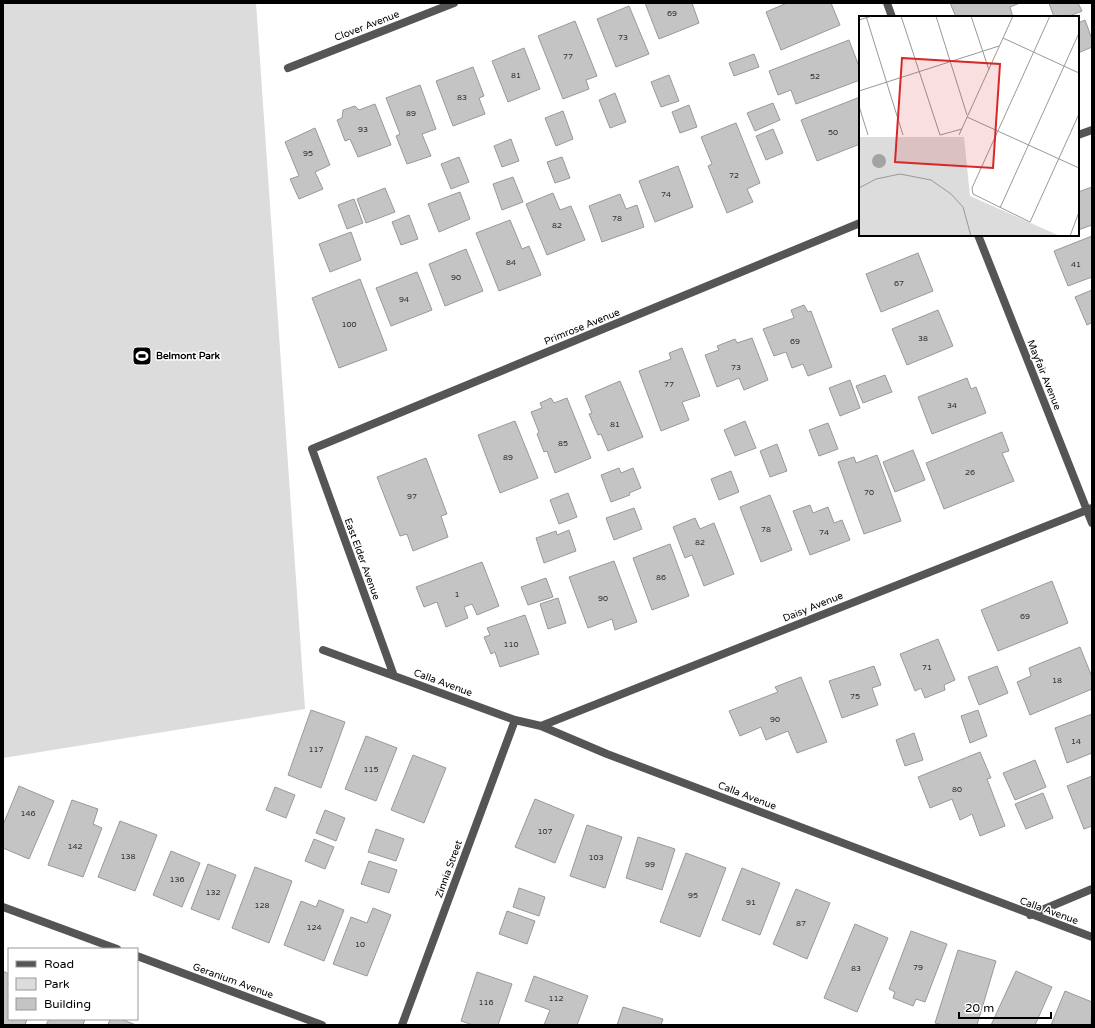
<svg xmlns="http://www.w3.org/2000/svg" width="1095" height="1028" font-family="'Varela Round',sans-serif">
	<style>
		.green { fill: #dcdcdc }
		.building { fill: #c4c4c4; stroke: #999 }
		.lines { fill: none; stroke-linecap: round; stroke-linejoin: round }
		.street { stroke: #555; stroke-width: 8 }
		.labels { text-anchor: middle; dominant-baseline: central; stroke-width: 3; stroke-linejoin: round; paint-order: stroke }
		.number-label { font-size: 8px; fill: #313131 }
		.street-label { font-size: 10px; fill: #000; stroke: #fff }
		.poi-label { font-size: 10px; font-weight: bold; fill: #000; stroke: #fff; text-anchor: start }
		.inset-road { fill: none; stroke: #999; stroke-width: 1 }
		.view { fill: #d62828; fill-opacity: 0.15; stroke: #d62828; stroke-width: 2 }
		.inset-edge { fill: none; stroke: #000; stroke-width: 2 }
	</style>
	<rect width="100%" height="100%" fill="#fff"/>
	<path class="green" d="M3 3H256L305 709 3 758Z"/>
	<path class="building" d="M645 3H692L699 23 659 39Z
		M787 3H831L840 25 781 50 766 12Z
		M950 3H1020L1010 7 1013 17H956Z
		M1049 3H1078L1082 11 1067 17H1054Z
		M629 6 649 54 616 67 597 19Z
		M1085 20 1092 39V47L1078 53V23Z
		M575 21 597 76 586 80 589 89 563 99 538 36Z
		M849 40 860 69V80L796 104 791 90 778 95 769 71Z
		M524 48 540 89 508 102 492 61Z
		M754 54 759 67 734 76 729 63Z
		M473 67 484 96 479 98 485 114 453 126 436 81Z
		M669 75 679 101 661 107 651 82Z
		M420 85 436 129 422 134 431 156 407 164 396 136 400 134 386 98Z
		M615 93 626 122 610 128 599 100Z
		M860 97V144L817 161 801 120Z
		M773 103 780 120 755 131 747 113Z
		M375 104 391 145 358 157 350 139 345 141 337 120 342 118 343 110 355 106 359 110Z
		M689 105 697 127 680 133 672 112Z
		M563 111 573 139 556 146 545 118Z
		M736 123 760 183 747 189 753 202 727 213 708 166 712 164 701 137Z
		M315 128 330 165 315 172 323 189 299 199 290 179 299 176 285 142Z
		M773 129 783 153 766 160 756 136Z
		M511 139 519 161 502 167 494 146Z
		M459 157 469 182 451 189 441 164Z
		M562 157 570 178 555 183 547 162Z
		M678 166 693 207 655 222 639 181Z
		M513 177 523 202 502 210 493 184Z
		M1092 187V225L1078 230V192Z
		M385 188 395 212 366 223 357 199Z
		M460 192 470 219 439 232 428 204Z
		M553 193 560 210 571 206 585 240 547 255 526 204Z
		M620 194 626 209 637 205 644 227 602 242 589 206Z
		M354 199 363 223 347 229 338 205Z
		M409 215 418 239 401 245 392 222Z
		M510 220 522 249 529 246 541 275 499 291 476 233Z
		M351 232 361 260 330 272 319 244Z
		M1092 236V277L1068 286 1054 251Z
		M466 249 483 291 445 306 429 264Z
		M918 253 933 291 881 312 866 274Z
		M417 272 432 310 391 326 376 288Z
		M360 279 387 350 339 368 312 298Z
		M1092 290V325L1091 323 1087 325 1075 297Z
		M804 305 808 312 811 311 832 367 808 376 803 364 792 368 786 352 774 356 763 329 794 318 791 310Z
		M938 310 953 346 907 365 892 329Z
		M752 338 768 380 744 390 739 378 717 387 705 355 719 350 717 346 735 339 737 343Z
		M682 348 700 396 682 402 689 420 661 431 639 371 671 359 669 353Z
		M885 375 892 392 863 403 856 386Z
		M967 378 971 389 976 387 986 413 932 434 918 397Z
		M850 380 860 408 840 416 829 388Z
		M620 381 643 437 608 451 601 434 598 435 589 414 592 413 585 396Z
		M551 398 554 403 567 398 591 458 555 473 547 451 544 452 537 434 539 432 531 412 542 408 540 403Z
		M515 421 538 478 500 493 478 435Z
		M745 421 756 448 735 456 724 430Z
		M828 423 838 449 819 456 809 430Z
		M1002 432 1009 451 1002 453 1014 481 944 509 926 463Z
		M777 444 787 471 770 477 760 451Z
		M913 450 925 480 895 492 883 462Z
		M877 455 901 521 864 534 838 462 854 457 856 463Z
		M426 458 447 514 441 516 448 537 413 551 407 534 400 536 377 477Z
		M619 468 621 473 633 468 641 488 629 493 630 495 611 502 601 475Z
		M731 471 739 492 719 500 711 479Z
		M568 493 577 517 559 524 550 500Z
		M770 495 792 550 761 562 740 507Z
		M810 505 813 513 828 507 834 523 842 520 850 540 810 555 793 511Z
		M634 508 642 529 614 540 606 518Z
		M695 518 700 529 714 523 734 574 704 586 692 555 685 558 673 527Z
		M569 530 576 551 544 563 536 538 556 531 557 535Z
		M670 544 689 596 652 610 633 558Z
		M614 561 637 622 615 630 612 619 588 628 569 577Z
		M482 562 499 606 477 615 472 604 464 607 468 618 446 627 437 602 424 607 416 587Z
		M546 578 553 597 528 605 521 587Z
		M1052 581 1068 623 998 651 981 610Z
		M558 598 566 623 548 629 540 604Z
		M525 615 539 654 500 667 495 652 491 654 484 637 490 635 487 628Z
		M938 639 955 680 944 685 945 690 925 698 921 688 915 691 900 654Z
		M1080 647 1092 677V689L1030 715 1017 682 1031 676 1029 668Z
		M874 666 881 685 872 688 878 705 842 718 829 681Z
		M997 666 1008 693 979 705 968 677Z
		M801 677 827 742 797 753 788 731 766 740 761 727 740 736 729 711 778 692 775 687Z
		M311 710 345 722 321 788 288 775Z
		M978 710 987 736 970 743 961 716Z
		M1092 714V753L1067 763 1055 728Z
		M914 733 923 760 905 766 896 740Z
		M366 736 397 748 376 801 345 789Z
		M980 752 991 778 987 779 1005 826 980 836 972 814 960 820 952 799 930 808 918 777Z
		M413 755 446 768 424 823 391 810Z
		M1035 760 1046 787 1015 800 1003 773Z
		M1092 776V826L1084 829 1067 786Z
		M19 786 54 801 29 859 3 848V825Z
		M275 787 295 795 286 818 266 810Z
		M1043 793 1053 818 1026 829 1015 804Z
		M535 799 574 815 555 863 515 847Z
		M72 800 98 809 93 824 102 828 83 877 48 865Z
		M325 810 345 818 336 841 316 833Z
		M120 821 157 835 135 891 98 877Z
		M587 825 622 837 605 888 570 876Z
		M376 829 404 839 396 861 368 852Z
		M638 837 675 849 662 890 626 878Z
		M314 839 334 847 325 869 305 861Z
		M171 851 200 863 182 907 153 895Z
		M686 853 726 868 700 937 660 922Z
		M369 861 397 870 389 893 361 884Z
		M208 864 236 875 219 920 191 909Z
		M255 867 292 881 269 943 232 928Z
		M742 868 780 883 760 935 722 920Z
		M519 888 545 897 539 916 513 907Z
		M796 889 830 903 807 959 773 944Z
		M319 900 344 910 324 961 284 945 301 901 316 907Z
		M373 908 391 915 367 976 333 964 351 917 367 923Z
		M507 911 535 921 527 944 499 934Z
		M855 924 888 938 857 1012 824 998Z
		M911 931 947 944 925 1002 916 999 913 1006 893 998 895 992 889 989Z
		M958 950 996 961 977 1025H943L935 1023Z
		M3 971 9 974V1019H27L25 1025H3Z
		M1016 971 1052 987 1035 1025H991Z
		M477 972 512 984 498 1025H473L461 1021Z
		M534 976 588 996 577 1025H544L550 1010 525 1001Z
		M1065 991 1092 1002 1091 1025H1051Z
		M623 1007 663 1019 661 1025H617Z
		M49 1019H85L83 1025H46Z
		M110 1019H121L136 1025H108Z"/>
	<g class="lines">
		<path class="street" d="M887 3 892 17
			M288 68 454 3
			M1078 135 1092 130
			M978 235 1092 523
			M323 650 515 720 541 726 607 754 1092 937
			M394 676 312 449 860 223
			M541 726 1092 508
			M3 907 117 949
			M1030 915 1092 889
			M137 956 322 1025
			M402 1025 515 720"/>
	</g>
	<defs>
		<symbol id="stadium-square" viewBox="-11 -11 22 22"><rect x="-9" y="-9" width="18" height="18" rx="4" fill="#000" stroke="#fff"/><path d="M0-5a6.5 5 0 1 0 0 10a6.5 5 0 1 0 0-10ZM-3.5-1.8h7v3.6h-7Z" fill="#fff"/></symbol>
	</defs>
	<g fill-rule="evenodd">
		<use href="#stadium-square" x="131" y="345" width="22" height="22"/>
	</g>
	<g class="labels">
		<g class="number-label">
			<text x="672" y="13">69</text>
			<text x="623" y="37">73</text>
			<text x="568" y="56">77</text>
			<text x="516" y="75">81</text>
			<text x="815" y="76">52</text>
			<text x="462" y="97">83</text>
			<text x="411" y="113">89</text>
			<text x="363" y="129">93</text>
			<text x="833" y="132">50</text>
			<text x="308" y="153">95</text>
			<text x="734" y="175">72</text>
			<text x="666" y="194">74</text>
			<text x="617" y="218">78</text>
			<text x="557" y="225">82</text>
			<text x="511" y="262">84</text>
			<text x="1076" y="264">41</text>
			<text x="456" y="277">90</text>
			<text x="899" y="283">67</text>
			<text x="404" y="299">94</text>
			<text x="349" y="324">100</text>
			<text x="923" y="338">38</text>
			<text x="795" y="341">69</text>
			<text x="736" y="367">73</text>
			<text x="669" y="384">77</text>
			<text x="952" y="405">34</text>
			<text x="615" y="424">81</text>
			<text x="563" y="443">85</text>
			<text x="508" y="457">89</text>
			<text x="970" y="472">26</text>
			<text x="869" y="492">70</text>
			<text x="412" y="496">97</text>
			<text x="766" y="529">78</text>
			<text x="824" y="532">74</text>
			<text x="700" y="542">82</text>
			<text x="661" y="577">86</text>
			<text x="457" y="594">1</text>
			<text x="603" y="598">90</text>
			<text x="1025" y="616">69</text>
			<text x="511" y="644">110</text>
			<text x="927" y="667">71</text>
			<text x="1057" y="680">18</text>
			<text x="855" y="696">75</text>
			<text x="775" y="719">90</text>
			<text x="1076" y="741">14</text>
			<text x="316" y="749">117</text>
			<text x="371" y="769">115</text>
			<text x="957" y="789">80</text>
			<text x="28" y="813">146</text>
			<text x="545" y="831">107</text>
			<text x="75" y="846">142</text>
			<text x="128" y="856">138</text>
			<text x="596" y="857">103</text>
			<text x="650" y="864">99</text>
			<text x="177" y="879">136</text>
			<text x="213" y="892">132</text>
			<text x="693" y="895">95</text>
			<text x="751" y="902">91</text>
			<text x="262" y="905">128</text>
			<text x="801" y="923">87</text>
			<text x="314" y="927">124</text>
			<text x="360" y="944">10</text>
			<text x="918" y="967">79</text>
			<text x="856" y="968">83</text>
			<text x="556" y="998">112</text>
			<text x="486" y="1002">116</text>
		</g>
		<g class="street-label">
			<text transform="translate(367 26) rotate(-21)">Clover Avenue</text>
			<text transform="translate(582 327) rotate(-22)">Primrose Avenue</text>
			<text transform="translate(1044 375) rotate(68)">Mayfair Avenue</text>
			<text transform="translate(362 559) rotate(70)">East Elder Avenue</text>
			<text transform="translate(813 607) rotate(-22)">Daisy Avenue</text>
			<text transform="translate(443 683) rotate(20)">Calla Avenue</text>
			<text transform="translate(747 796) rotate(21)">Calla Avenue</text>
			<text transform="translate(449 869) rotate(-70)">Zinnia Street</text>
			<text transform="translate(1049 911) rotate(20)">Calla Avenue</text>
			<text transform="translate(233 981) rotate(20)">Geranium Avenue</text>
		</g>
		<g class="poi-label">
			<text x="156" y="356">Belmont Park</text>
		</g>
	</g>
	<g transform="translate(859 16)">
		<rect width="220" height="220" fill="#fff"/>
		<path d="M0 121H105L111 180 201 220H0Z" fill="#dcdcdc"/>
		<path d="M13 145a7 7 0 1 1 14 0a7 7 0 1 1-14 0Z" fill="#a3a3a3"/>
		<path class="inset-road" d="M7 0 44 119M42 0 81 119 103 113M77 0 108 99M112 0 130 54M191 0 113 172 114 178 171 206 220 98M0 4 13 0M144 22 220 57M0 75 140 30M0 90 9 119M108 101 220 152M100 119 154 0M0 172 17 163 41 158 72 164 92 178 104 191 112 220M141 192 220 17M211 220 220 196"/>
		<path class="view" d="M43 42 141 48 134 152 36 146Z"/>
		<rect width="220" height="220" class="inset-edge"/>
	</g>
	<rect width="1095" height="1028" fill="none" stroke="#000000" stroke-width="8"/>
	<rect x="8" y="948" width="130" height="72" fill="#ffffff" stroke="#999999"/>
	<rect x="16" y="961" width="20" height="6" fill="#555555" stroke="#999999"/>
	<text x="44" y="968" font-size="12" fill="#000000">Road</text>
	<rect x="16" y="978" width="20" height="12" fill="#dcdcdc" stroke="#999999"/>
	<text x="44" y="988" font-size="12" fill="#000000">Park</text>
	<rect x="16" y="998" width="20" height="12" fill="#c4c4c4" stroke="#999999"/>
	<text x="44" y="1008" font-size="12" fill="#000000">Building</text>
	<path d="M959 1012v6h92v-6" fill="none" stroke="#000000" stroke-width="2"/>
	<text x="965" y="1012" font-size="12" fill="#000000" stroke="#ffffff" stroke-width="3" paint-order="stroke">20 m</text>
</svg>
